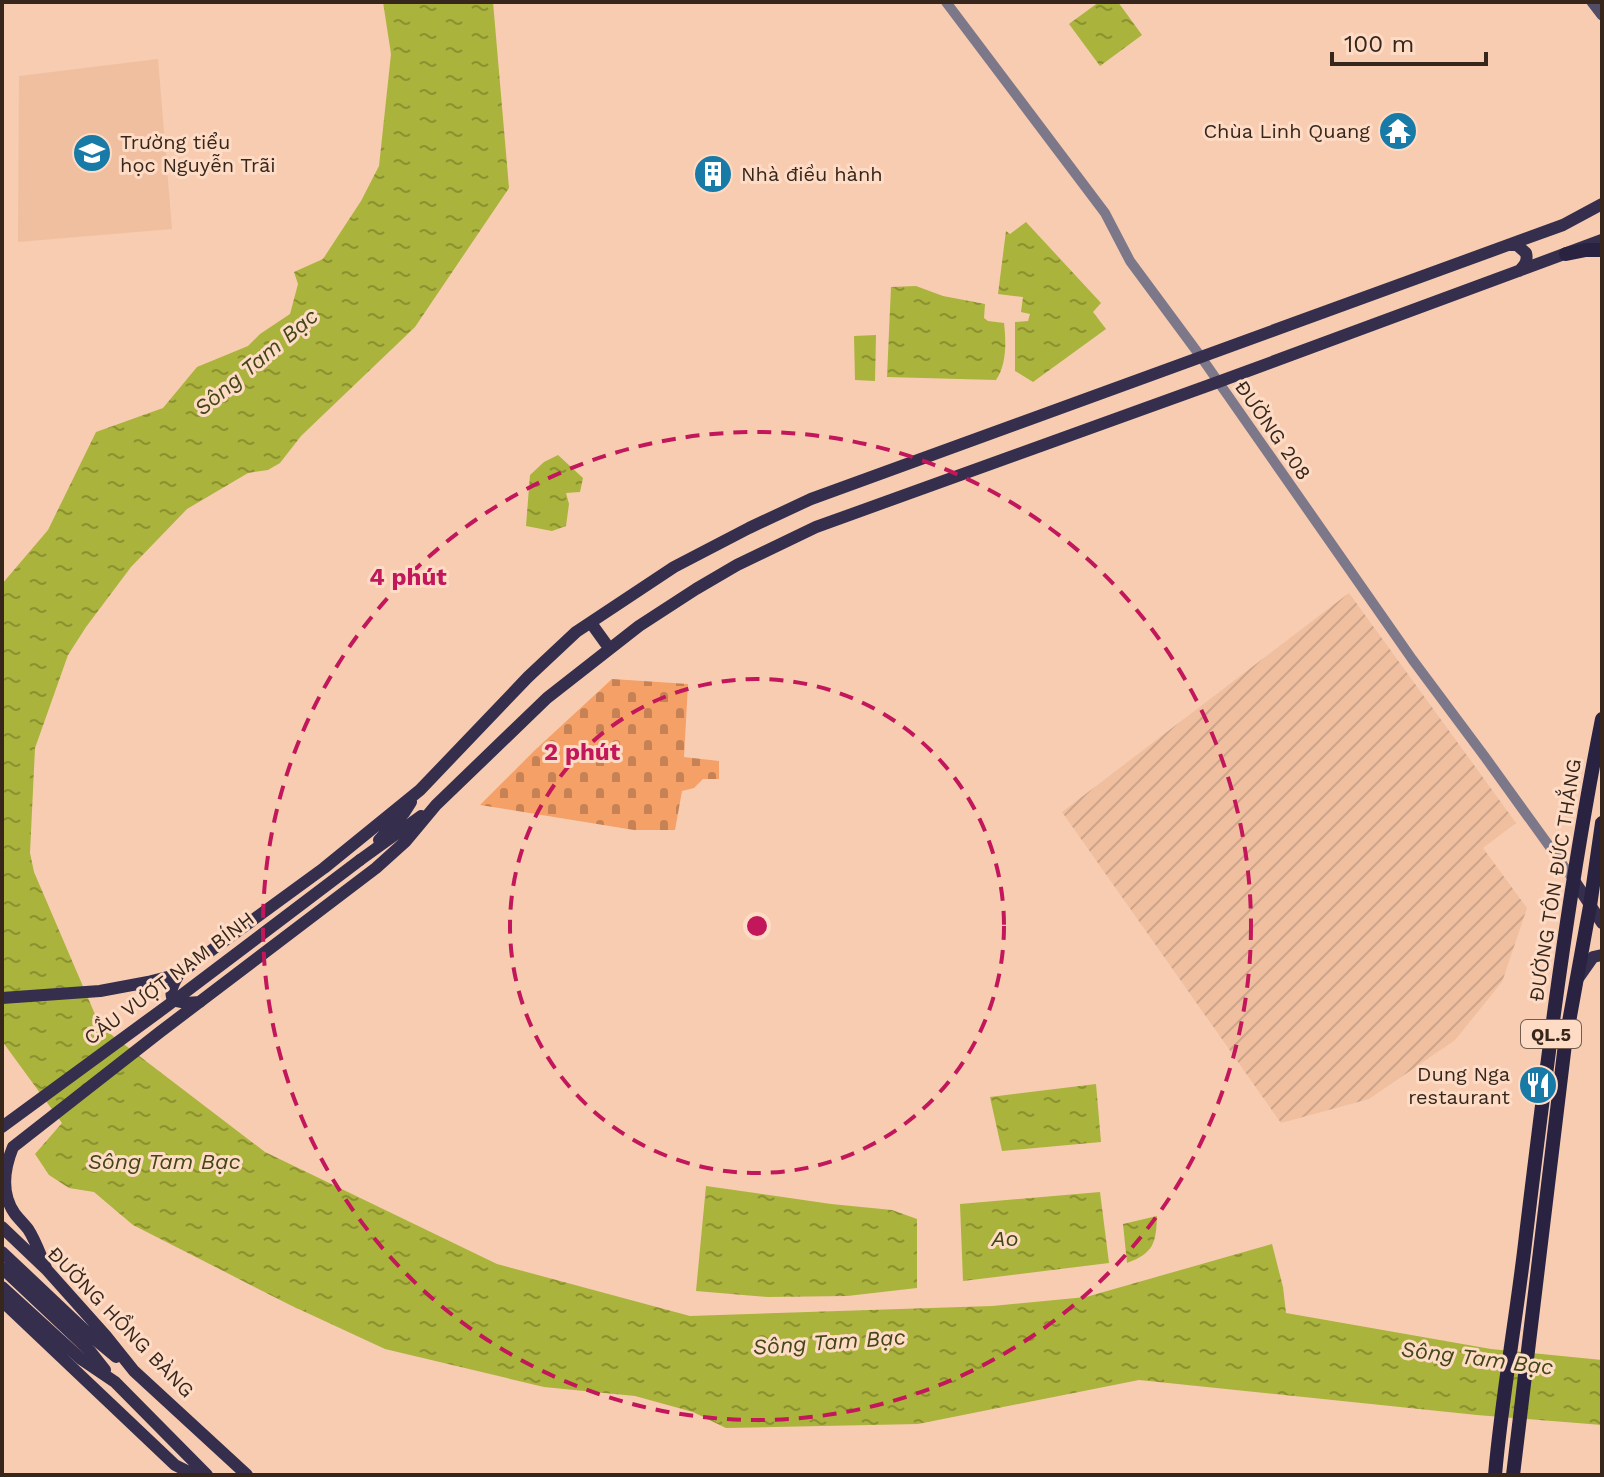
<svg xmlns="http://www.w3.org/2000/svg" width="1604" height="1477" font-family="'Work Sans',sans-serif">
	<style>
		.built { fill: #f0bfa0 }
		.industrial { fill: url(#industrial-furrows) }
		.cemetery { fill: url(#cemetery-stones) }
		.water { fill: url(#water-ripples) }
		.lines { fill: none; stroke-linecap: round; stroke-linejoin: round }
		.tertiary { stroke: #7c788a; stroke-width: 10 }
		.secondary { stroke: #524d66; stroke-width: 11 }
		.primary { stroke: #352e4c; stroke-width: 12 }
		.trunk { stroke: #2a2241; stroke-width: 14 }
		.primary-bridge { stroke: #352e4c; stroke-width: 12 }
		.ring { fill: none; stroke: #c2185b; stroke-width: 4; stroke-dasharray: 14 10 }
		.labels { text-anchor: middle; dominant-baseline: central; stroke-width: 6; stroke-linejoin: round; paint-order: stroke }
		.shield { fill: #fedbc5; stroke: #725c4e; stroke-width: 2 }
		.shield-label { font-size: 18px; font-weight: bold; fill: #36261b }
		.poi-label { font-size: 20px; fill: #36261b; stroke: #fedbc5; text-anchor: end }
		.street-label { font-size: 20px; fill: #36261b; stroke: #fedbc5 }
		.water-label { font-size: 22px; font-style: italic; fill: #424616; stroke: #fedbc5 }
		.centre { fill: #c2185b; stroke: #fedbc5; stroke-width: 4 }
		.ring-label { font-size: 24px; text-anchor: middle; font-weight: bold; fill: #c2185b; stroke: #fedbc5; stroke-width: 6; stroke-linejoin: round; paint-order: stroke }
	</style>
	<defs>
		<pattern id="industrial-furrows" width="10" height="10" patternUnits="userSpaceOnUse" patternTransform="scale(2)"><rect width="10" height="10" fill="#f0bfa0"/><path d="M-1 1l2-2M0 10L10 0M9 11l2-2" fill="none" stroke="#cea489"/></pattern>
		<pattern id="cemetery-stones" width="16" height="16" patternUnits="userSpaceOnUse" patternTransform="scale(2)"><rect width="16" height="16" fill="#f4a067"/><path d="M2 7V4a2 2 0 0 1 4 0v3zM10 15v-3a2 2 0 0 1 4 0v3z" fill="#c68254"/></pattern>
		<pattern id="water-ripples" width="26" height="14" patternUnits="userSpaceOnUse" patternTransform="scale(2)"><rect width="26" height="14" fill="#aab33b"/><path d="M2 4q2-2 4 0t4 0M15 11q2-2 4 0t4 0" fill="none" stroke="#8b9131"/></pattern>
	</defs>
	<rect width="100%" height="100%" fill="#f7ccb1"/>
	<path class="built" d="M158 59 172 229 18 242 19 76Z"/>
	<path class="industrial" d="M1349 593 1516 823 1483 848 1527 908 1502 982 1455 1040 1369 1099 1281 1123 1062 812Z"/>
	<path class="cemetery" d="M612 679 688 684 684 757 719 761V779H703L694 788 682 791 675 830H634L480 805 534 751Z"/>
	<path class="water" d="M383 2H493L509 188 415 327 301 436 280 463 268 470 248 473 187 509 131 567 86 627 68 655 35 748 30 853 34 872 100 1026 265 1152 497 1264 690 1316 992 1306 1086 1297 1272 1244 1283 1287 1286 1313 1491 1349 1602 1360V1425L1477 1415 1139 1380 918 1424 726 1428 693 1412 635 1396 544 1387 385 1349 290 1305 133 1225 94 1192 69 1188 49 1175 35 1154 62 1123 2 1041V584L48 530 96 432 163 408 197 367 248 346 260 334 290 314 298 284 294 272 323 259 361 201 379 166 391 54Z
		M1099 2H1118L1142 35 1100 66 1069 24Z
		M1026 222 1101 303 1093 312 1106 329 1033 382 1015 371V322L1028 321 1030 314 1021 312 1023 297 998 294 1006 231 1010 234Z
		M916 286 943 296 985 304 984 318 988 321 1004 323C1006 341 1007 364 996 380L887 377 891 287Z
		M876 335 875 381 855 380 854 336Z
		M558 455 583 478 580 492 566 493 569 504 566 526 552 531 526 526 530 475 544 462Z
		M1096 1084 1101 1142 1002 1151 990 1097Z
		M706 1186 831 1204 892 1210 917 1219V1288L847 1296 768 1297 696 1291Z
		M1100 1192 1109 1263 963 1281 960 1204Z
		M1157 1216C1156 1243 1154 1253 1127 1263L1123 1224Z"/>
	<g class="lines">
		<path class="tertiary" d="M946 2 1105 213 1130 261 1201 357 1412 659 1485 757 1573 879"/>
		<path class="secondary" d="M1592 2 1602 15"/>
		<path class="primary" d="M1510 245H1517L1526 253C1528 261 1525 265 1519 271
			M591 623 609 648
			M379 840 404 813 411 802
			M360 860 421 816
			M1573 879 1602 923
			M179 974C163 1000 173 1005 200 1002
			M1579 977 1593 957 1602 955
			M2 998 100 991 148 982 179 974 324 868 420 790 528 677 576 632 674 567 749 528 811 499 1563 225 1602 204
			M2 1227 47 1270 106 1336 134 1371 247 1475
			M2 1252 92 1337 116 1357
			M2 1268 90 1351 105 1370
			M47 1270C41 1257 36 1241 28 1229 24 1224 19 1219 15 1214 0 1193 4 1169 13 1147L160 1032 376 868 406 841 436 805 547 698 639 626 696 589 737 565 816 527 1218 382 1602 240
			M2 1287 81 1359 115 1382 207 1475
			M2 1301 175 1465 195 1475"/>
		<path class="trunk" d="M1566 254 1586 250H1602
			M1495 1475C1502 1395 1517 1315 1526 1235 1547 1062 1568 890 1602 719
			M1513 1475 1565 1044 1590 906 1602 823"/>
		<path class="primary-bridge" d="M2 1127 167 1006 360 860"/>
	</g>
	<g class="ring">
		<circle cx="757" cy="926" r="247"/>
		<circle cx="757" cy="926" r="494"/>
	</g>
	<defs>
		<symbol id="temple-disc" viewBox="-11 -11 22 22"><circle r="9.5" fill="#187ba7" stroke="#fedbc5"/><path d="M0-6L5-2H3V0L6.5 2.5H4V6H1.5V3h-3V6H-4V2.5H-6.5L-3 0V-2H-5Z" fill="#fff"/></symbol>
		<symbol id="school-disc" viewBox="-11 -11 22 22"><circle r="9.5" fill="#187ba7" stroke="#fedbc5"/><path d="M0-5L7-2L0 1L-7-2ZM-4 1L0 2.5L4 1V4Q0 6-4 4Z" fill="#fff"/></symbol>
		<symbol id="building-disc" viewBox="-11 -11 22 22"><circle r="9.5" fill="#187ba7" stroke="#fedbc5"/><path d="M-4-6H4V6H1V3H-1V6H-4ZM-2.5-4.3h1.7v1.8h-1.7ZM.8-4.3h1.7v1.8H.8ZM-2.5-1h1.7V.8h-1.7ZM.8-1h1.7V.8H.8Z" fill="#fff"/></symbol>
		<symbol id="restaurant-disc" viewBox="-11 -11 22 22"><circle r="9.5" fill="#187ba7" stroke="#fedbc5"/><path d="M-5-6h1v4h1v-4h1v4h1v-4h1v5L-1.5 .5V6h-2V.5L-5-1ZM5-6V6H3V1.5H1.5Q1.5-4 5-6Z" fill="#fff"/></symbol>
	</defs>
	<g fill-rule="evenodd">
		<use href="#temple-disc" x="1376" y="109" width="44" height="44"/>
		<use href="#school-disc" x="70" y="131" width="44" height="44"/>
		<use href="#building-disc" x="691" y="152" width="44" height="44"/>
		<use href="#restaurant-disc" x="1516" y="1063" width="44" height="44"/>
	</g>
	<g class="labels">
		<rect class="shield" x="1521" y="1020" width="60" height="28" rx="6"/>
		<g class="shield-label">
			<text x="1551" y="1034">QL.5</text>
		</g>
		<g class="poi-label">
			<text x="1370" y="131">Chùa Linh Quang</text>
			<text x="120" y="142" text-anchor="start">Trường tiểu<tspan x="120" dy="23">học Nguyễn Trãi</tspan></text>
			<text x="741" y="174" text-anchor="start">Nhà điều hành</text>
			<text x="1510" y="1074">Dung Nga<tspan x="1510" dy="23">restaurant</tspan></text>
		</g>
		<g class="street-label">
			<text transform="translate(1273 430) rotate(55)">ĐƯỜNG 208</text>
			<text transform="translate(1555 880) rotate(-81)">ĐƯỜNG TÔN ĐỨC THẮNG</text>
			<text transform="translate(169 978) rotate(-37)">CẦU VƯỢT NAM BÍNH</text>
			<text transform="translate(121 1322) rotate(46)">ĐƯỜNG HỒNG BÀNG</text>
		</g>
		<g class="water-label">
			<text transform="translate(256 362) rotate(-40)">Sông Tam Bạc</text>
			<text x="164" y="1161">Sông Tam Bạc</text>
			<text x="1005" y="1238">Ao</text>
			<text transform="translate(829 1342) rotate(-4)">Sông Tam Bạc</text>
			<text transform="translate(1477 1358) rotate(7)">Sông Tam Bạc</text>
		</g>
	</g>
	<circle cx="757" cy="926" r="12" class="centre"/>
	<g class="ring-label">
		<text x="408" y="585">4 phút</text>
		<text x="582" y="760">2 phút</text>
	</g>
	<rect width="1604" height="1477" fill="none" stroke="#36261b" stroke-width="8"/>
	<path d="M1332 52v12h154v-12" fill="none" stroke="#36261b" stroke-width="4"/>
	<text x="1344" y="52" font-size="24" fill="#36261b" stroke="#fedbc5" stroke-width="6" paint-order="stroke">100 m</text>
</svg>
